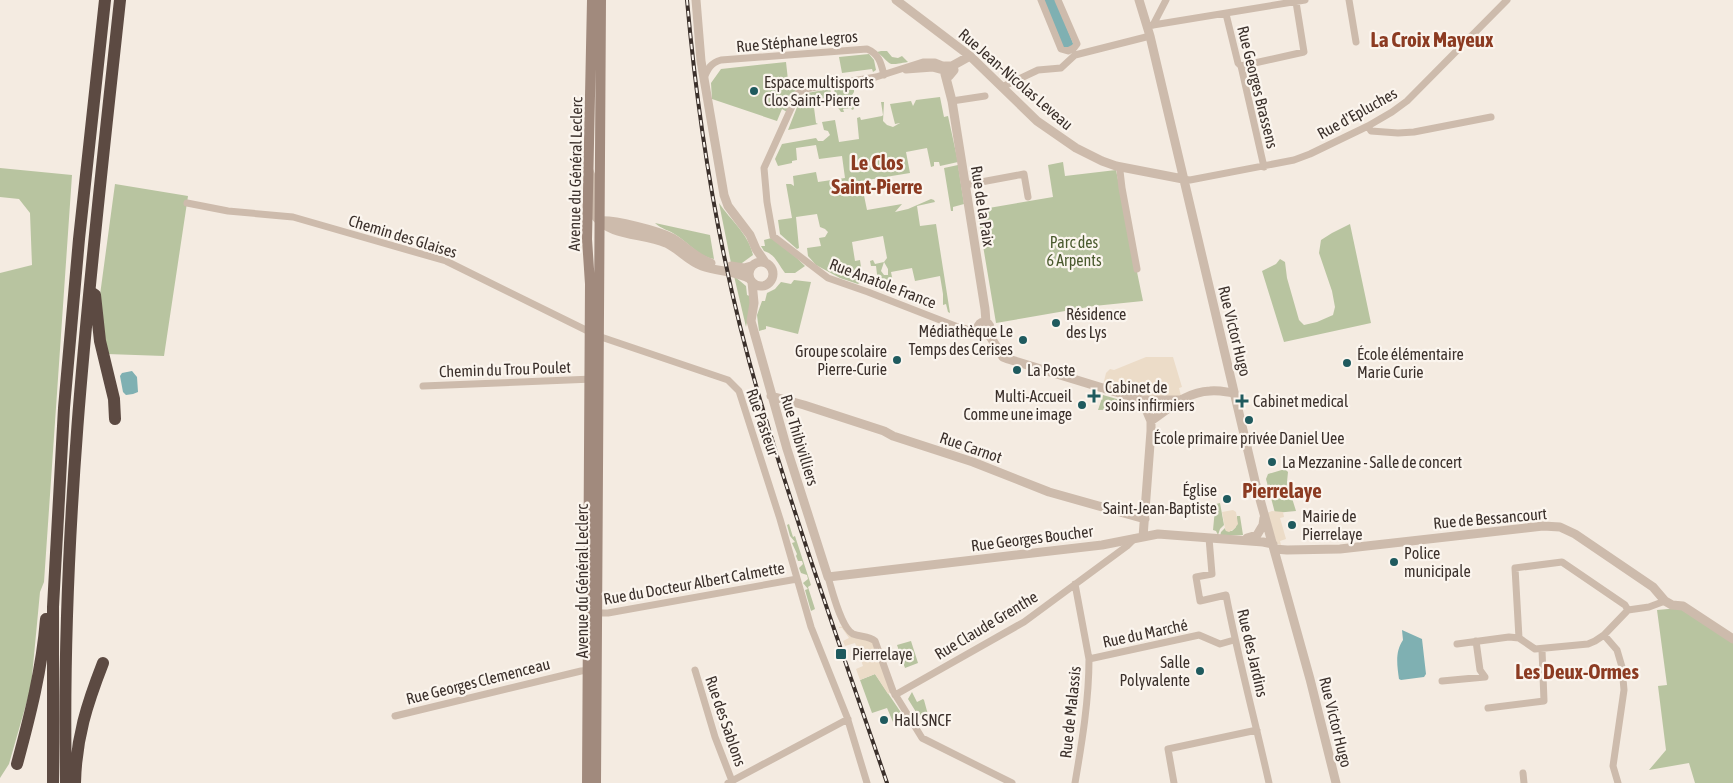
<svg xmlns="http://www.w3.org/2000/svg" width="1733" height="783" font-family="'Asap Condensed',sans-serif">
	<style>
		.green { fill: #b8c4a0 }
		.plaza { fill: #ecdcc8 }
		.water { fill: #7fb0b2 }
		.lines { fill: none; stroke-linecap: round; stroke-linejoin: round }
		.river { stroke: #7fb0b2; stroke-width: 12 }
		.minor { stroke: #cdbbac; stroke-width: 7 }
		.tertiary { stroke: #cdbbac; stroke-width: 9 }
		.secondary { stroke: #a18a7d; stroke-width: 10 }
		.motorway { stroke: #5c4a42; stroke-width: 12 }
		.rail-casing { stroke: #3b302b; stroke-width: 4 }
		.rail { stroke: #fbf5ee; stroke-width: 2; stroke-dasharray: 5.5; stroke-linecap: butt }
		.poi-dot { fill: #1f5a5e; stroke: #fbf5ee; stroke-width: 2 }
		.labels { text-anchor: middle; dominant-baseline: central; stroke-width: 4.5; stroke-linejoin: round; paint-order: stroke }
		.street-label { font-size: 16px; fill: #3b302b; stroke: #fbf5ee }
		.poi-label { font-size: 16px; fill: #3b302b; stroke: #fbf5ee; text-anchor: start }
		.park-label { font-size: 16px; fill: #4a5a2e; stroke: #fbf5ee }
		.district-label { font-size: 21px; font-weight: bold; fill: #8c3b22; stroke: #fbf5ee }
	</style>
	<rect width="100%" height="100%" fill="#f4ebe1"/>
	<path class="green" d="M881 51H887L892 57 898 58 902 56 908 62C885 66 893 65 877 52Z
		M869 54 874 60 876 70 873 72 872 69 842 73 839 57Z
		M786 62 789 89 795 88 797 92 787 112 782 109 777 121 712 99 711 83 721 69Z
		M850 86 851 90H854V92L851 97 854 109 852 110 851 108 843 109 844 112H841L837 106 834 89Z
		M830 89 832 97 813 100 816 123 818 124 788 130 801 97 807 93Z
		M940 97 944 117 948 116 958 162 940 166 939 162H934V166L931 167 927 148 906 152 910 173 861 181 867 210 902 204 895 212 908 209 931 199 934 200 935 202 917 206 920 226 936 224 950 313 948 312 946 304 943 305V294L940 276 915 281 912 268 891 272 893 282 887 285 886 289 873 283 878 282 876 266H871L870 261 873 260 875 264 884 262 881 271 884 275H888V269L884 262 887 258 883 236 852 242 855 261 860 260 862 274 861 282 858 284 840 278 816 265 808 256 807 248 821 246 819 238 825 237 828 232 825 229 820 227 817 214 796 217 799 248 797 249 780 234 778 220 792 218 786 184H791L794 186 793 176 816 172 818 182 845 178 842 156 819 159 816 145 796 148 797 160 792 161V163L778 166 775 159 782 144 816 138 818 141H823L830 135 828 131 824 130 822 122 835 120 839 142 859 139 857 118 860 117 861 120 882 116 883 115 881 102H884L883 121 887 125 893 127 900 123 895 124 890 104 911 101 913 106 916 100Z
		M1063 162 1065 176 1116 170 1143 301 1094 306 996 323 977 210 1053 197 1048 165Z
		M958 165 964 204 953 207V211H951L944 168Z
		M0 168 72 175 44 582 40 592 31 687 9 764 0 778V273L32 265 30 213 19 199 0 197Z
		M115 184 188 196 164 356 107 354 100 295Z
		M719 203C731 221 748 233 753 255L742 263H731Z
		M655 223 710 235 714 259C699 257 689 243 676 235 669 230 661 229 655 223Z
		M1350 224 1371 323 1284 342 1262 271 1276 264 1280 259 1285 262 1287 278 1299 320 1304 325 1317 322 1333 315 1335 307 1332 291 1319 253 1321 240 1332 233Z
		M775 237 805 266 795 273H785C778 264 775 254 764 251L761 246H765L764 240Z
		M734 276 746 286 747 295 752 297 746 327Z
		M794 280 811 282 798 334 766 326V329L759 331 757 315 762 301H765L767 293 775 289 781 282 791 284Z
		M1103 395 1127 402 1128 409 1098 410Z
		M1285 469 1288 472 1287 482 1296 511 1275 513 1266 479 1268 474Z
		M1220 503 1224 525 1220 529 1218 535 1216 531 1213 530 1215 509H1217L1216 504Z
		M1237 516H1240L1243 535 1220 536 1221 532 1225 528 1226 531H1232L1236 527Z
		M789 524 793 537 795 536 811 585 808 587 815 609 811 611 805 590 808 589 803 583 808 579 807 575 801 573 799 568 803 564 802 561H798L796 556 797 554 792 543 795 542 790 536 787 525Z
		M1679 608 1733 643V783H1695L1689 763 1649 770 1666 750 1658 686 1667 685 1657 610Z
		M911 641 918 663 905 668 897 645Z
		M875 674 902 714 893 722 887 708 872 713 860 680Z
		M912 692 917 702 923 699 924 700 930 722 924 725 908 699Z"/>
	<path class="plaza" d="M1146 357H1173L1182 387 1179 388 1181 396 1151 399 1103 385 1106 373 1110 369 1114 370Z
		M1233 510 1236 512 1238 524 1234 529 1229 532 1226 531 1225 528 1222 512Z
		M1272 511 1283 512 1284 517 1280 518 1286 539 1280 541 1281 545 1277 544 1267 513Z
		M845 626 851 632 872 639 893 691 888 694 875 674 860 680 856 669 863 666 855 643 845 646 843 641 849 638 842 628H839V627Z"/>
	<path class="water" d="M132 371 137 377 138 392 133 394 126 395 123 392 120 376 122 373Z
		M1402 630 1422 639 1426 674 1424 677 1401 680 1399 679C1397 664 1395 652 1403 640Z"/>
	<g class="lines">
		<path class="river" d="M1049 0 1067 44"/>
		<path class="minor" d="M1041 0 1061 49 1068 51 1074 48 1077 44 1058 0
			M1349 0 1356 42
			M1226 14 1238 63 1241 66 1264 167
			M1153 25 1166 0
			M1147 26 1305 0
			M945 66 935 62H923L876 77 805 89 798 93 764 168 767 202 773 236 828 278 868 292 958 327 967 329H979
			M1241 66 1304 52 1296 2
			M906 70 933 68 944 71
			M704 78C708 68 711 63 721 60L867 49C879 54 881 63 884 75
			M1002 87 1038 70 1061 68 1075 55 1150 36
			M952 101 985 96
			M1368 126 1371 131 1398 133 1414 132 1491 117
			M1120 167V171L1122 188 1137 269
			M1183 179 1190 180 1294 160 1310 154 1368 126 1392 112 1407 101 1507 0
			M965 185 1024 174 1028 197
			M187 203 228 211 293 217 446 261 598 336 728 380 739 391 780 519 811 627 847 717 867 783
			M423 386 593 379
			M1209 538 1212 574 1196 577 1200 601 1226 595C1238 658 1255 720 1269 783
			M828 577C832 590 841 628 853 634 861 637 869 636 875 641L893 691 922 738 1012 783
			M1628 610 1625 605 1562 562 1515 568 1519 638 1535 649 1588 644 1595 641 1604 635 1628 610 1649 607 1665 601
			M593 613H608L797 579
			M1604 635 1617 650 1622 667 1624 690 1613 766 1618 783
			M1457 644 1509 637 1519 638
			M1089 659 1199 635 1220 644 1234 640
			M695 670 715 737 732 781
			M1442 681 1485 677 1480 670 1476 641
			M895 695 1024 622 1127 546 1135 538
			M1488 708 1544 701 1542 650
			M395 716 581 671 591 670
			M1523 773 1524 783
			M728 783 848 719
			M1075 783C1082 742 1089 700 1089 659L1075 584
			M1174 783 1168 749 1257 730"/>
		<path class="tertiary" d="M696 0 701 61 724 195 728 206 750 235 756 249 765 262
			M896 0 970 56 1037 121 1076 148 1102 161 1116 166 1183 179
			M1139 0 1150 36 1256 485 1310 679 1336 783
			M952 66 954 70 949 76 947 75 944 70 945 66H952L970 56
			M945 74 952 101 985 309 986 322
			M589 171 593 181 595 216C610 237 643 233 666 243 679 249 688 261 702 266 718 272 735 270 750 279
			M599 221C613 219 659 231 672 238 686 246 695 258 711 263
			M749 274a12 12 0 1 1 24 0a12 12 0 1 1-24 0Z
			M731 266 744 268 751 266
			M752 282 754 303 751 321 787 449 828 577 1102 545 1158 534 1263 542 1273 544
			M978 328a6 6 0 1 1 12 0a6 6 0 1 1-12 0Z
			M988 333 1003 357 1008 359 1142 400H1180
			M771 396 804 405 884 431 893 436 973 462 1049 492 1145 519
			M1142 400 1151 421
			M1143 537 1151 431V421C1170 408 1186 392 1210 391 1218 390 1226 392 1234 393
			M1247 538 1257 535 1263 525 1264 518
			M1274 549 1287 550 1340 549 1543 526 1560 527 1575 534 1653 587 1665 601 1672 605 1683 606 1733 639"/>
		<path class="secondary" d="M587 783 590 284 587 239 592 0
			M596 783 601 0"/>
		<path class="motorway" d="M92 293 95 295 100 341 114 399 115 419
			M17 764C30 716 42 669 46 619
			M53 783V607L64 408 79 239 105 0
			M66 783C60 521 92 260 120 0
			M75 783C76 738 87 704 103 663"/>
		<defs>
			<path id="rail" d="M687 0C699 134 721 267 759 396 797 526 843 654 887 783"/>
		</defs>
		<use href="#rail" class="rail-casing"/>
		<use href="#rail" class="rail"/>
	</g>
	<g class="poi-dot">
		<circle cx="754" cy="91" r="5"/>
		<circle cx="1056" cy="323" r="5"/>
		<circle cx="1023" cy="340" r="5"/>
		<circle cx="897" cy="360" r="5"/>
		<circle cx="1347" cy="363" r="5"/>
		<circle cx="1017" cy="370" r="5"/>
		<path d="M1091.5 388.5h5v5h5v5h-5v5h-5v-5h-5v-5h5z"/>
		<path d="M1239.5 393.5h5v5h5v5h-5v5h-5v-5h-5v-5h5z"/>
		<circle cx="1082" cy="405" r="5"/>
		<circle cx="1249" cy="420" r="5"/>
		<circle cx="1272" cy="462" r="5"/>
		<circle cx="1227" cy="499" r="5"/>
		<circle cx="1292" cy="525" r="5"/>
		<circle cx="1394" cy="562" r="5"/>
		<rect x="835" y="648" width="12" height="12" rx="2.5"/>
		<circle cx="1200" cy="671" r="5"/>
		<circle cx="884" cy="720" r="5"/>
	</g>
	<g class="labels">
		<g class="street-label">
			<text transform="translate(797 41) rotate(-5)">Rue Stéphane Legros</text>
			<text transform="translate(1016 79) rotate(41)">Rue Jean-Nicolas Leveau</text>
			<text transform="translate(1258 87) rotate(76)">Rue Georges Brassens</text>
			<text transform="translate(1357 113) rotate(-29)">Rue d'Epluches</text>
			<text transform="translate(575 174) rotate(-89)">Avenue du Général Leclerc</text>
			<text transform="translate(983 206) rotate(81)">Rue de la Paix</text>
			<text transform="translate(403 236) rotate(17)">Chemin des Glaises</text>
			<text transform="translate(883 283) rotate(21)">Rue Anatole France</text>
			<text transform="translate(1235 331) rotate(76)">Rue Victor Hugo</text>
			<text transform="translate(505 369) rotate(-2)">Chemin du Trou Poulet</text>
			<text transform="translate(763 422) rotate(71)">Rue Pasteur</text>
			<text transform="translate(800 440) rotate(73)">Rue Thibivilliers</text>
			<text transform="translate(971 447) rotate(19)">Rue Carnot</text>
			<text transform="translate(1490 518) rotate(-5)">Rue de Bessancourt</text>
			<text transform="translate(1032 538) rotate(-7)">Rue Georges Boucher</text>
			<text transform="translate(582 581) rotate(-90)">Avenue du Général Leclerc</text>
			<text transform="translate(694 583) rotate(-10)">Rue du Docteur Albert Calmette</text>
			<text transform="translate(986 625) rotate(-31)">Rue Claude Grenthe</text>
			<text transform="translate(1145 633) rotate(-12)">Rue du Marché</text>
			<text transform="translate(1253 653) rotate(77)">Rue des Jardins</text>
			<text transform="translate(478 681) rotate(-14)">Rue Georges Clemenceau</text>
			<text transform="translate(1070 712) rotate(-84)">Rue de Malassis</text>
			<text transform="translate(726 721) rotate(71)">Rue des Sablons</text>
			<text transform="translate(1336 722) rotate(76)">Rue Victor Hugo</text>
		</g>
		<g class="poi-label">
			<text x="764" y="82">Espace multisports<tspan x="764" dy="18">Clos Saint-Pierre</tspan></text>
			<text x="1066" y="314">Résidence<tspan x="1066" dy="18">des Lys</tspan></text>
			<text x="1013" y="331" text-anchor="end">Médiathèque Le<tspan x="1013" dy="18">Temps des Cerises</tspan></text>
			<text x="887" y="351" text-anchor="end">Groupe scolaire<tspan x="887" dy="18">Pierre-Curie</tspan></text>
			<text x="1357" y="354">École élémentaire<tspan x="1357" dy="18">Marie Curie</tspan></text>
			<text x="1027" y="370">La Poste</text>
			<text x="1105" y="387">Cabinet de<tspan x="1105" dy="18">soins infirmiers</tspan></text>
			<text x="1072" y="396" text-anchor="end">Multi-Accueil<tspan x="1072" dy="18">Comme une image</tspan></text>
			<text x="1253" y="401">Cabinet medical</text>
			<text x="1249" y="438" text-anchor="middle">École primaire privée Daniel Uee</text>
			<text x="1282" y="462">La Mezzanine - Salle de concert</text>
			<text x="1217" y="490" text-anchor="end">Église<tspan x="1217" dy="18">Saint-Jean-Baptiste</tspan></text>
			<text x="1302" y="516">Mairie de<tspan x="1302" dy="18">Pierrelaye</tspan></text>
			<text x="1404" y="553">Police<tspan x="1404" dy="18">municipale</tspan></text>
			<text x="852" y="654">Pierrelaye</text>
			<text x="1190" y="662" text-anchor="end">Salle<tspan x="1190" dy="18">Polyvalente</tspan></text>
			<text x="894" y="720">Hall SNCF</text>
		</g>
		<g class="park-label">
			<text x="1074" y="242">Parc des<tspan x="1074" dy="18">6 Arpents</tspan></text>
		</g>
		<g class="district-label">
			<text x="1432" y="39">La Croix Mayeux</text>
			<text x="877" y="162">Le Clos<tspan x="877" dy="24">Saint-Pierre</tspan></text>
			<text x="1282" y="490">Pierrelaye</text>
			<text x="1577" y="671">Les Deux-Ormes</text>
		</g>
	</g>
</svg>
